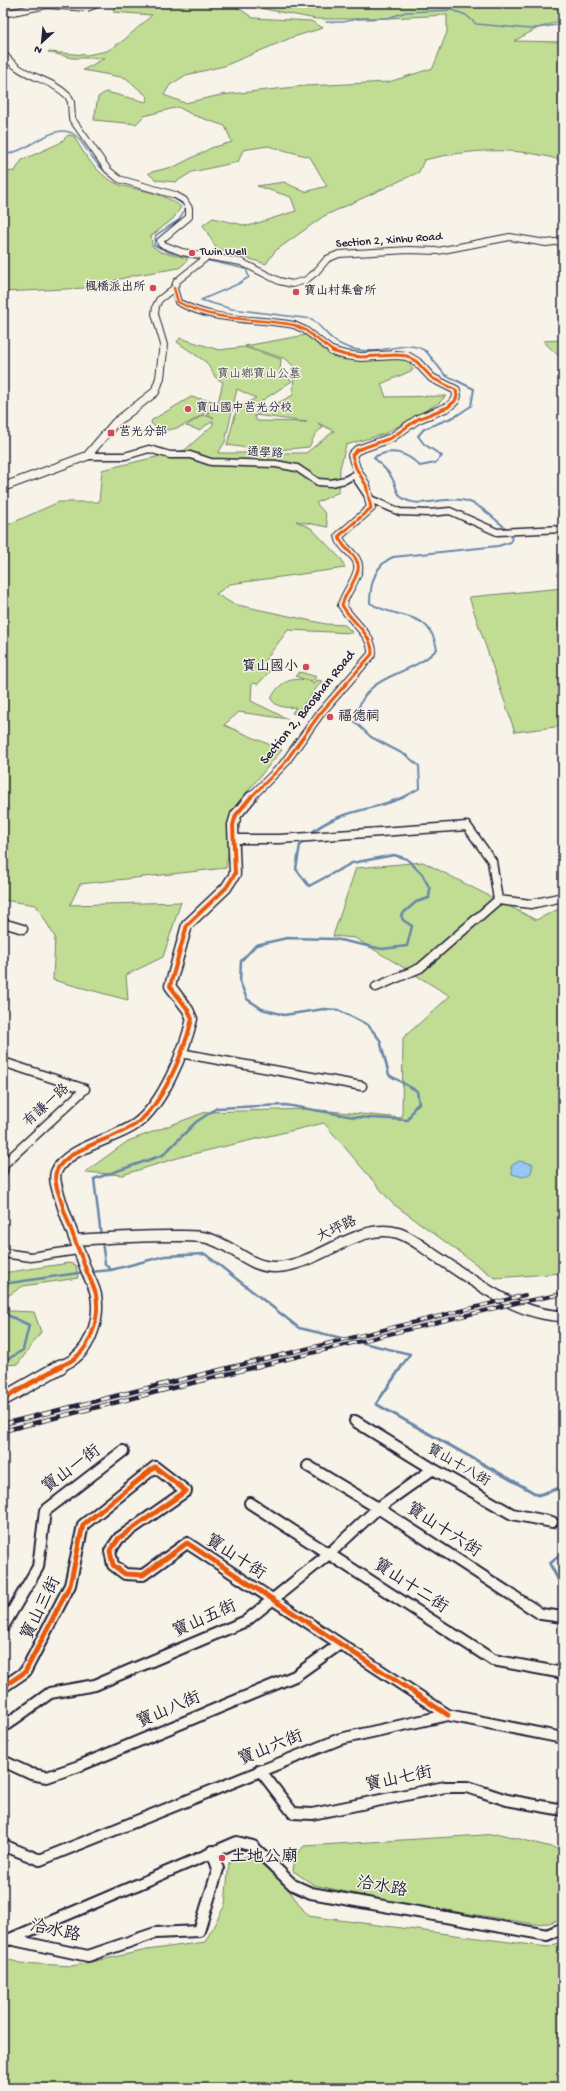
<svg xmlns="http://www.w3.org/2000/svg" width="566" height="2091" font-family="'Gochi Hand','LXGW WenKai TC',sans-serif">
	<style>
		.green { fill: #c1dd94; stroke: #728068; fill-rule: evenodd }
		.water { fill: #95c9f3; stroke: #6786a9 }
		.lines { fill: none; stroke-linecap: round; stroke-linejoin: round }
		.stream-far3 { stroke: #6786a9; stroke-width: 1.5 }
		.stream-far2 { stroke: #6786a9; stroke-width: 2 }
		.stream-far1 { stroke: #6786a9; stroke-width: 2.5 }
		.stream { stroke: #6786a9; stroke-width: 3 }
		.minor-far2-casing { stroke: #22223b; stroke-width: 9 }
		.minor-far1-casing { stroke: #22223b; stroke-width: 11 }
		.minor-casing { stroke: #22223b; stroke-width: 14 }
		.tertiary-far3-casing { stroke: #22223b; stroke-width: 8 }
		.tertiary-far2-casing { stroke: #22223b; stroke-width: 10 }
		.tertiary-far1-casing { stroke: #22223b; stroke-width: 13 }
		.tertiary-casing { stroke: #22223b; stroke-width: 16 }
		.minor-far2 { stroke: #f7f3e8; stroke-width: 6 }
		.minor-far1 { stroke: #f7f3e8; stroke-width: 8 }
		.minor { stroke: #f7f3e8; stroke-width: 10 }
		.tertiary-far3 { stroke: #f7f3e8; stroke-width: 6 }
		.tertiary-far2 { stroke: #f7f3e8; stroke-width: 8 }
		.tertiary-far1 { stroke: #f7f3e8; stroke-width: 10 }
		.tertiary { stroke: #f7f3e8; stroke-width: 13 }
		.rail-far1-casing { stroke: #22223b; stroke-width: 4 }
		.rail-casing { stroke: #22223b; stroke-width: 4.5 }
		.rail-far1 { stroke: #f7f3e8; stroke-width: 2.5; stroke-dasharray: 8; stroke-linecap: butt }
		.rail { stroke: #f7f3e8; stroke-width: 3; stroke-dasharray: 10; stroke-linecap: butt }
		.cycleway-far3-casing { stroke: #f7f3e8; stroke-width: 4 }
		.cycleway-far2-casing { stroke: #f7f3e8; stroke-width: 5 }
		.cycleway-far1-casing { stroke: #f7f3e8; stroke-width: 6 }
		.cycleway-casing { stroke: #f7f3e8; stroke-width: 8 }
		.cycleway-far3 { stroke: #e8590c; stroke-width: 2.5 }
		.cycleway-far2 { stroke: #e8590c; stroke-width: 3 }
		.cycleway-far1 { stroke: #e8590c; stroke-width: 4 }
		.cycleway { stroke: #e8590c; stroke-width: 5 }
		.poi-dot { fill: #d1495b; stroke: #f7f3e8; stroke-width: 1.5 }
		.labels { text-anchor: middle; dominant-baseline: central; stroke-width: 3; stroke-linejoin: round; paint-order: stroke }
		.far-street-label { font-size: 12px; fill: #22223b; stroke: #f7f3e8 }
		.far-poi-label { font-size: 12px; fill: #22223b; stroke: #f7f3e8; text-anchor: start }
		.far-park-label { font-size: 12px; fill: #4a5151; stroke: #f7f3e8 }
		.poi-label { font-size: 14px; fill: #22223b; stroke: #f7f3e8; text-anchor: end }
		.street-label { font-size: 14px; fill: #22223b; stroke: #f7f3e8 }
		.near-street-label { font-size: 17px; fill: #22223b; stroke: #f7f3e8 }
		.near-poi-label { font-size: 17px; fill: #22223b; stroke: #f7f3e8; text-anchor: start }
	</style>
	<rect width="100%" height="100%" fill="#f7f3e8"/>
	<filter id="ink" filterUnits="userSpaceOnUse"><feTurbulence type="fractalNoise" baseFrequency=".025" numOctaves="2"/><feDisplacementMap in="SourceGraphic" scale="8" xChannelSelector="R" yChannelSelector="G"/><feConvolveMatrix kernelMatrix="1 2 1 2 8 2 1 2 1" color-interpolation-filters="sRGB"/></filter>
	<g filter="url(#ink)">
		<path class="green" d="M116 3H218L237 7 253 18 311 21 323 28 293 37 224 66 186 75 170 85 164 95 185 103 221 95 305 86 389 82 433 68 447 32V15L370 19H316L254 7 291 3H563V20L538 28 514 41 563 42V161C517 146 470 149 424 160L419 172 324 216 275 251 266 264 216 248 203 225 213 218 248 226 296 211 291 197 257 186 284 182 305 192 327 186 310 157 268 146 243 150 238 162 192 172 176 182 156 180 148 173 176 166 211 148 232 142 225 126 193 115 178 107 144 116 136 124 94 120 98 97 106 92 146 102 148 97 126 78 83 70 105 58H72L48 52 87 55 107 51 124 40 152 15 113 12Z
			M68 135 74 136C84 155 99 177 120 185 143 192 161 191 181 207L173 219 151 236 152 246 161 252 188 258 185 263 179 268 136 275 85 288 3 292V172L15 171 22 160 60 143Z
			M306 335 323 349 343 356 403 358 409 361 413 370 381 384 386 397 446 396 439 403 384 434 346 445 340 468 339 492 316 503 325 513 328 527 296 521 311 528 342 560 345 568 230 584 216 594 233 604 326 624 345 625 353 633 288 630 259 668 270 671 258 684 252 683 251 701 288 719 239 712 224 725 282 750 236 805 226 868 80 884 70 905 181 902 163 957 126 975 128 1000 53 980 55 937 36 905 3 900V527L59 502H99L102 470 185 450 213 425V421L199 430 186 426 203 415 214 418 206 414 217 407 223 382 216 378 206 362 177 342 180 338 219 350 244 347 281 359 280 372 292 381 251 408 257 421 307 422 255 415 293 395 294 367 286 359 245 346ZM237 389 256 398 237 408 227 445 267 451 309 447C313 440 315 431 323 428L318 423 334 431 306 453H218L225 442Z
			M563 340V360L543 341Z
			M191 397 213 401 215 405 213 408C197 417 167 442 151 423L152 420Z
			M563 588V726L515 732 469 597Z
			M300 672 317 677 312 681 308 680 313 684 316 680 322 681 296 714 292 713 296 707C286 708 277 708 271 699 278 683 290 677 307 680L295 676Z
			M423 862 536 920 563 907V1273L495 1278 392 1203 324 1123 184 1156 122 1175 85 1172 128 1141 206 1112 309 1109 402 1118 403 1038 450 996 355 938 333 936 356 868Z
			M69 1263 76 1265 78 1278 23 1286 6 1297 9 1311 34 1312 41 1332 18 1364 3 1365V1273Z
			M500 1834 563 1850V1918L549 1923 534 1924 389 1901 314 1885 293 1871 295 1857 304 1846Z
			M250 1855 282 1881 308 1916 548 1947 563 1941V2088H3V1958L20 1963 72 1966 147 1950 205 1942 225 1905 229 1862Z"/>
		<path class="water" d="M519 1161 533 1164 531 1173 523 1177 512 1174 511 1166Z"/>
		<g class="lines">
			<path class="stream-far3" d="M326 22H343L362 18H388L406 12 452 10 466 15 476 24 530 29 563 24
				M3 156C10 153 19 151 26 147 44 137 67 119 82 143 92 157 100 170 115 179
				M121 182 135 186
				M169 195 186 207 179 220 156 235 154 245 169 252 246 269 249 277 238 284 201 300 232 309 312 319C323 328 329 340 342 345 349 349 362 351 370 351 389 351 410 339 427 352"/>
			<path class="stream-far2" d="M367 351H372
				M426 351 445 375 474 389 471 406 456 416 424 429 418 436 424 444 442 456 435 463 420 466C406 452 392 448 374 457 379 464 388 470 392 478 396 484 396 492 401 497 417 510 444 496 462 500 480 503 494 519 508 530
				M402 798 420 788 419 766 407 756 371 737 355 722C362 670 408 680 437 649 429 607 397 621 370 603 370 585 375 565 393 557L498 546 511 542 512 533"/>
			<path class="stream-far1" d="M310 834C337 810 372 811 404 797
				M101 1236 94 1179 163 1155 196 1122 217 1108 286 1105 354 1117 408 1120 414 1108 419 1103 417 1091 389 1075 380 1040 368 1025 338 1010 324 1009 284 1015 262 1009 247 999 240 982 241 961 256 945 287 938 335 939 382 949 407 946 412 926 403 920 401 915 416 902 429 898 430 889 422 874 407 859 394 855 352 863 309 886 296 869 300 845 305 839
				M102 1241 105 1264 111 1270 165 1256 205 1254 299 1328 410 1354 401 1367
				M90 1272 111 1270
				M3 1284 85 1272
				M3 1313 29 1325 23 1350 3 1362"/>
			<path class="stream" d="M402 1366 376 1404 538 1495 563 1487
				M563 1551 550 1564 560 1583H563"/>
			<defs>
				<path id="minor-far2" d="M87 456H125L149 449 170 455H190L211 462 276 464 297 468 318 482 331 483 345 480 354 475 370 499 400 512 429 513 450 511 497 532 563 529"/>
				<path id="minor-far1" d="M235 839H280L467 826 492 861 498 900 531 904 563 897
					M3 923 23 929
					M376 987 420 968 498 900
					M180 1053 362 1086
					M3 1062 85 1089 4 1164 3 1171
					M3 1253 31 1257 78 1250"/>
				<path id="minor" d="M355 1421 433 1469 512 1514 552 1522
					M308 1466 378 1508 541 1614 563 1617
					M250 1503 493 1660 563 1673
					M3 1627 38 1567 45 1511 123 1451
					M3 1687 25 1672 70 1585 83 1525 155 1467 186 1491 119 1538 110 1551 113 1565 125 1574 143 1575 187 1543 448 1715
					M3 1727 50 1693 95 1685 246 1621 330 1553 378 1508 433 1469
					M3 1761 31 1774 47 1777 79 1766 295 1676 340 1644
					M260 1770 293 1813 312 1814 445 1787H467L507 1800 563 1810
					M3 1845 40 1860 340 1739 448 1715 563 1738
					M9 1939 88 1956 155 1933 199 1931 218 1869 212 1851
					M3 1942 237 1842 253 1846 293 1885 311 1893 547 1935 563 1928"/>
				<path id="tertiary-far3" d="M3 14 47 5 87 8 100 3
					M3 53C22 79 48 76 68 96L71 102 72 119 108 170 119 179 175 195 184 200 189 208V217L160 241 161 244 182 252 241 262 279 281 292 284 306 280 316 272 327 259 339 254 409 250 438 251 510 237 546 243 563 241
					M174 288 178 302C214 322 254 318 294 325L305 330 334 352
					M163 352 164 345 155 314 156 306 159 300 174 288 177 281 207 257"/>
				<path id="tertiary-far2" d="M3 487 87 456 115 423 155 392 160 378 163 351
					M250 798 283 765 319 715 372 654C373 634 351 622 342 605 345 593 355 583 358 570 361 555 341 550 339 536L371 508 366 485 356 468 352 455 357 450 391 438 418 419 448 407 455 401 457 396 456 390 432 378 417 362 407 356 396 355 361 357 345 355 332 351"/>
				<path id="tertiary-far1" d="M75 1240C107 1238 139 1236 171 1236 183 1236 196 1235 207 1238 232 1244 249 1268 276 1267 318 1266 358 1221 398 1233 411 1237 423 1247 434 1255 473 1280 515 1315 563 1316
					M59 1367C64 1364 71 1362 75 1358 92 1345 100 1316 96 1295 94 1285 88 1276 85 1267 77 1245 68 1223 61 1201 59 1193 53 1181 56 1172 65 1148 116 1139 136 1124 163 1104 184 1052 192 1019L188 1010 170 986 187 925 226 888 235 874 233 825 236 815 251 797"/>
				<path id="tertiary" d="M3 1399 61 1366"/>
			</defs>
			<use href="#minor-far2" class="minor-far2-casing"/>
			<use href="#minor-far1" class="minor-far1-casing"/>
			<use href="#minor" class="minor-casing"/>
			<use href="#tertiary-far3" class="tertiary-far3-casing"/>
			<use href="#tertiary-far2" class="tertiary-far2-casing"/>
			<use href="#tertiary-far1" class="tertiary-far1-casing"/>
			<use href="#tertiary" class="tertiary-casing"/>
			<use href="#minor-far2" class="minor-far2"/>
			<use href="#minor-far1" class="minor-far1"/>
			<use href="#minor" class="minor"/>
			<use href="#tertiary-far3" class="tertiary-far3"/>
			<use href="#tertiary-far2" class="tertiary-far2"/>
			<use href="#tertiary-far1" class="tertiary-far1"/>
			<use href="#tertiary" class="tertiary"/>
			<defs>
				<path id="rail-far1" d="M232 1367 525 1295
					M255 1367 516 1303 563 1294"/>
				<path id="rail" d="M3 1424 236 1366
					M3 1431 259 1366"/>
			</defs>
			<use href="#rail-far1" class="rail-far1-casing"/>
			<use href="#rail" class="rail-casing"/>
			<use href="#rail-far1" class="rail-far1"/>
			<use href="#rail" class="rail"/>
			<defs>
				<path id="cycleway-far3" d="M174 288 178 302C214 322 254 318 294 325L305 330 334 352"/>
				<path id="cycleway-far2" d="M250 798 283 765 319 715 372 654C373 634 351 622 342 605 345 593 355 583 358 570 361 555 341 550 339 536L371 508 366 485 356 468 352 455 357 450 391 438 418 419 448 407 455 401 457 396 456 390 432 378 417 362 407 356 396 355 361 357 345 355 332 351"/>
				<path id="cycleway-far1" d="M59 1367C64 1364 71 1362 75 1358 92 1345 100 1316 96 1295 94 1285 88 1276 85 1267 77 1245 68 1223 61 1201 59 1193 53 1181 56 1172 65 1148 116 1139 136 1124 163 1104 184 1052 192 1019L188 1010 170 986 187 925 226 888 235 874 233 825 236 815 251 797"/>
				<path id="cycleway" d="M3 1399 61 1366
					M3 1687 25 1672 70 1585 83 1525 155 1467 186 1491 119 1538 110 1551 113 1565 125 1574 143 1575 187 1543 448 1715"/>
			</defs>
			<use href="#cycleway-far3" class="cycleway-far3-casing"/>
			<use href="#cycleway-far2" class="cycleway-far2-casing"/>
			<use href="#cycleway-far1" class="cycleway-far1-casing"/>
			<use href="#cycleway" class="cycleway-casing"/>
			<use href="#cycleway-far3" class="cycleway-far3"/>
			<use href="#cycleway-far2" class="cycleway-far2"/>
			<use href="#cycleway-far1" class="cycleway-far1"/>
			<use href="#cycleway" class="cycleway"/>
		</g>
	</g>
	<g class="poi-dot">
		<circle cx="192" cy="253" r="4"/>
		<circle cx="153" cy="288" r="4"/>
		<circle cx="296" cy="292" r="4"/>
		<circle cx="188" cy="409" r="4"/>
		<rect x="107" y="429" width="8" height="8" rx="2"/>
		<circle cx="306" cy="667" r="4"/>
		<circle cx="330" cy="717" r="4"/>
		<circle cx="222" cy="1858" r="4"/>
	</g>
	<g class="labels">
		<g class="far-street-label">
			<text transform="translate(389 241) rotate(-4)">Section 2, Xinhu Road</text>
			<text transform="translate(265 454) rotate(3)">通學路</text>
		</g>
		<g class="far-poi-label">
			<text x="200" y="253">Twin Well</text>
			<text x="145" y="288" text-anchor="end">楓橋派出所</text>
			<text x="304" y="292">寶山村集會所</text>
			<text x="196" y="409">寶山國中莒光分校</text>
			<text x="119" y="433">莒光分部</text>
		</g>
		<g class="far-park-label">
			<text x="259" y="375">寶山鄉寶山公墓</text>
		</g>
		<g class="poi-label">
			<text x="298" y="667">寶山國小</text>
			<text x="338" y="717" text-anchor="start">福德祠</text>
		</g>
		<g class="street-label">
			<text transform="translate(308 708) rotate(-51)">Section 2, Baoshan Road</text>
			<text transform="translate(47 1106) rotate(-42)">有謙一路</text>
			<text transform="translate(337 1230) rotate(-25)">大坪路</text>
			<text transform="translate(458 1466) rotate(30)">寶山十八街</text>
		</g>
		<g class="near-street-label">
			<text transform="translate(72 1470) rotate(-37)">寶山一街</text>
			<text transform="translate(443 1531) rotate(33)">寶山十六街</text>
			<text transform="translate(235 1558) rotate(33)">寶山十街</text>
			<text transform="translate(410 1587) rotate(33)">寶山十二街</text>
			<text transform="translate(42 1609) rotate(-64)">寶山三街</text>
			<text transform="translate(205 1620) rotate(-24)">寶山五街</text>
			<text transform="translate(169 1711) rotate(-23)">寶山八街</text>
			<text transform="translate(271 1749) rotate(-22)">寶山六街</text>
			<text transform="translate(399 1780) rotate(-12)">寶山七街</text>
			<text transform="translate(382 1888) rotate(10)">洽水路</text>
			<text transform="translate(55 1932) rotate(12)">洽水路</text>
		</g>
		<g class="near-poi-label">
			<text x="230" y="1858">土地公廟</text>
		</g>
	</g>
	<rect width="566" height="2091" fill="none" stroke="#f7f3e8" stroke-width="16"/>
	<rect x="8" y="8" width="550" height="2075" fill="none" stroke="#22223b" stroke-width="1.5" filter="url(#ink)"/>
	<g transform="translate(42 42) rotate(207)" stroke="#f7f3e8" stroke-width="3" paint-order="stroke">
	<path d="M0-3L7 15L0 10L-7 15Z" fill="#22223b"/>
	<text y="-6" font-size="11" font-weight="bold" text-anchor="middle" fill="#22223b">N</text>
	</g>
</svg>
